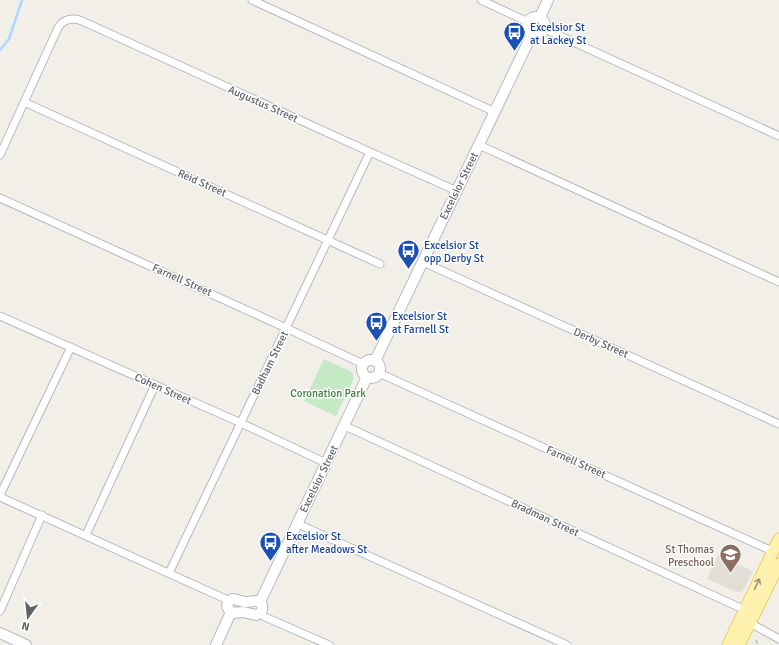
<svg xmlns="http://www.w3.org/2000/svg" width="779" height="645" font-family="Signika,sans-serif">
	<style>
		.education { fill: #e1ded6 }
		.green { fill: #c5e8c5 }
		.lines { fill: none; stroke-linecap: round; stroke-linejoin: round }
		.stream { stroke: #aadaff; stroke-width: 2.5 }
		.street-casing { stroke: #b5b8bc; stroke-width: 9 }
		.secondary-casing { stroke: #b6babf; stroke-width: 12 }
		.primary-casing { stroke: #f2c960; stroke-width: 13 }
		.path { stroke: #9cc7a9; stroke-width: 1.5; stroke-dasharray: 4 2; stroke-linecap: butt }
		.street { stroke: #fff; stroke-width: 7 }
		.secondary { stroke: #fff; stroke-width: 10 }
		.primary { stroke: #fff2af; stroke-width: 11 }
		.oneway { stroke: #979581 }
		.labels { text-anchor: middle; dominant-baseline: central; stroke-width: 3; stroke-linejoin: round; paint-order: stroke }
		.transit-label { font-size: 11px; fill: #164399; stroke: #fff; text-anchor: start }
		.street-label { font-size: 11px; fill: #5f6368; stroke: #fff }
		.park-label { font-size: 11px; fill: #348238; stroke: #fff }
		.education-label { font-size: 11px; fill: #785e54; stroke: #fff; text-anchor: end }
	</style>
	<rect width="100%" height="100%" fill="#f1efe8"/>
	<path class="education" d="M718 555 753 571 743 591 739 592 734 591 707 579Z"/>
	<path class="green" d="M324 359 352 372 354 378 336 416 304 401Z"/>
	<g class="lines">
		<path class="stream" d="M0 50 9 39 22 0"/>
		<defs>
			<path id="street" d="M252 0 495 112
				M481 0 528 22
				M545 29 779 136
				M24 102 380 264
				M479 145 779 282
				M0 155 58 28C63 19 73 17 82 21L370 152 457 191
				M0 198 286 328 363 364
				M423 262 779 424
				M0 316 241 423 326 463
				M379 373 772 551
				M345 426 745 610
				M0 495 71 347
				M0 497 230 601
				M298 524 567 645
				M86 535 155 385
				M169 573 370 152
				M0 611 42 515
				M260 613 265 617 329 645
				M750 623 779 639"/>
			<path id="secondary" d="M540 17 548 0
				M527 26a9 9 0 1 1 18 0a9 9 0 1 1-18 0Z
				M362 369a9 9 0 1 1 18 0a9 9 0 1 1-18 0Z
				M375 361 532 34
				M232 599C237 599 241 602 246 602 253 602 257 598 262 605 263 610 261 614 256 615L243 612 233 613 229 610 227 606 228 602Z
				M260 602 367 377
				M0 633 26 645
				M216 645 231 612"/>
			<path id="primary" d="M728 645 779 539
				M739 645 779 564"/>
		</defs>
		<use href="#street" class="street-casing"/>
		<use href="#secondary" class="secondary-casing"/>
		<use href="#primary" class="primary-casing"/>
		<path class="path" d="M756 640 758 645"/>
		<use href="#street" class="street"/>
		<use href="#secondary" class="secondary"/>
		<use href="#primary" class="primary"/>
	</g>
	<defs><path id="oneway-shaft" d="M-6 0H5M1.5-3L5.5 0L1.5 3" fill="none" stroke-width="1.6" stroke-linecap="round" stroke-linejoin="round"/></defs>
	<use class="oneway" href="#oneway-shaft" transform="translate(757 584) rotate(-65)"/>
	<defs>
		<symbol id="bus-pin" viewBox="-11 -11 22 30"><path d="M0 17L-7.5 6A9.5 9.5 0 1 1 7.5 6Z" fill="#1a4fb4" stroke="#fff"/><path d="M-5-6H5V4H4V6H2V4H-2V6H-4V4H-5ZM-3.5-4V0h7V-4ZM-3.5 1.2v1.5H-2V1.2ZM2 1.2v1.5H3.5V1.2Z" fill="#fff"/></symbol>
		<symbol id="school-pin" viewBox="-11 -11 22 30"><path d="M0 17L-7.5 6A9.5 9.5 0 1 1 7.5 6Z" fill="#8d6e63" stroke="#fff"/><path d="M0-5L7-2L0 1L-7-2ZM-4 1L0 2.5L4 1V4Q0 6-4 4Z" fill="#fff"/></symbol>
	</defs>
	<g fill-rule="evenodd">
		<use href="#bus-pin" x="502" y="20" width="25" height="34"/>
		<use href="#bus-pin" x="396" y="238" width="25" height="34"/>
		<use href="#bus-pin" x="364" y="310" width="25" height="34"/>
		<use href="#bus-pin" x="258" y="530" width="25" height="34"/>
		<use href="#school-pin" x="718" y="542" width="25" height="34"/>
	</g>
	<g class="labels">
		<g class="transit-label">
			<text x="530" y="27">Excelsior St<tspan x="530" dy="13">at Lackey St</tspan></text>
			<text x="424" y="245">Excelsior St<tspan x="424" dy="13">opp Derby St</tspan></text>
			<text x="392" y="316">Excelsior St<tspan x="392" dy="13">at Farnell St</tspan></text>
			<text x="286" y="536">Excelsior St<tspan x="286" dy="13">after Meadows St</tspan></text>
		</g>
		<g class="street-label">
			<text transform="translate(263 104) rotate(24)">Augustus Street</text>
			<text transform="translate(202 183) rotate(24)">Reid Street</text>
			<text transform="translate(459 186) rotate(-64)">Excelsior Street</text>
			<text transform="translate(182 280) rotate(24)">Farnell Street</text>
			<text transform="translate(601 343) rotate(24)">Derby Street</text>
			<text transform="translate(270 363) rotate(-64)">Badham Street</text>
			<text transform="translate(163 389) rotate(24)">Cohen Street</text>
			<text transform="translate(576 462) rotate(24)">Farnell Street</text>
			<text transform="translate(319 479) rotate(-64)">Excelsior Street</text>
			<text transform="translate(545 518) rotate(25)">Bradman Street</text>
		</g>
		<g class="park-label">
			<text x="328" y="393">Coronation Park</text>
		</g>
		<g class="education-label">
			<text x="714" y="549">St Thomas<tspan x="714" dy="13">Preschool</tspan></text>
		</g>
	</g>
	<g transform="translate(28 617) rotate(195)" stroke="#ffffff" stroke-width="3" paint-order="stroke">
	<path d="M0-3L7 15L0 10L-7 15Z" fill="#5f6368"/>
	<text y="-6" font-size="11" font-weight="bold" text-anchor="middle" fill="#5f6368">N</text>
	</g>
</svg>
